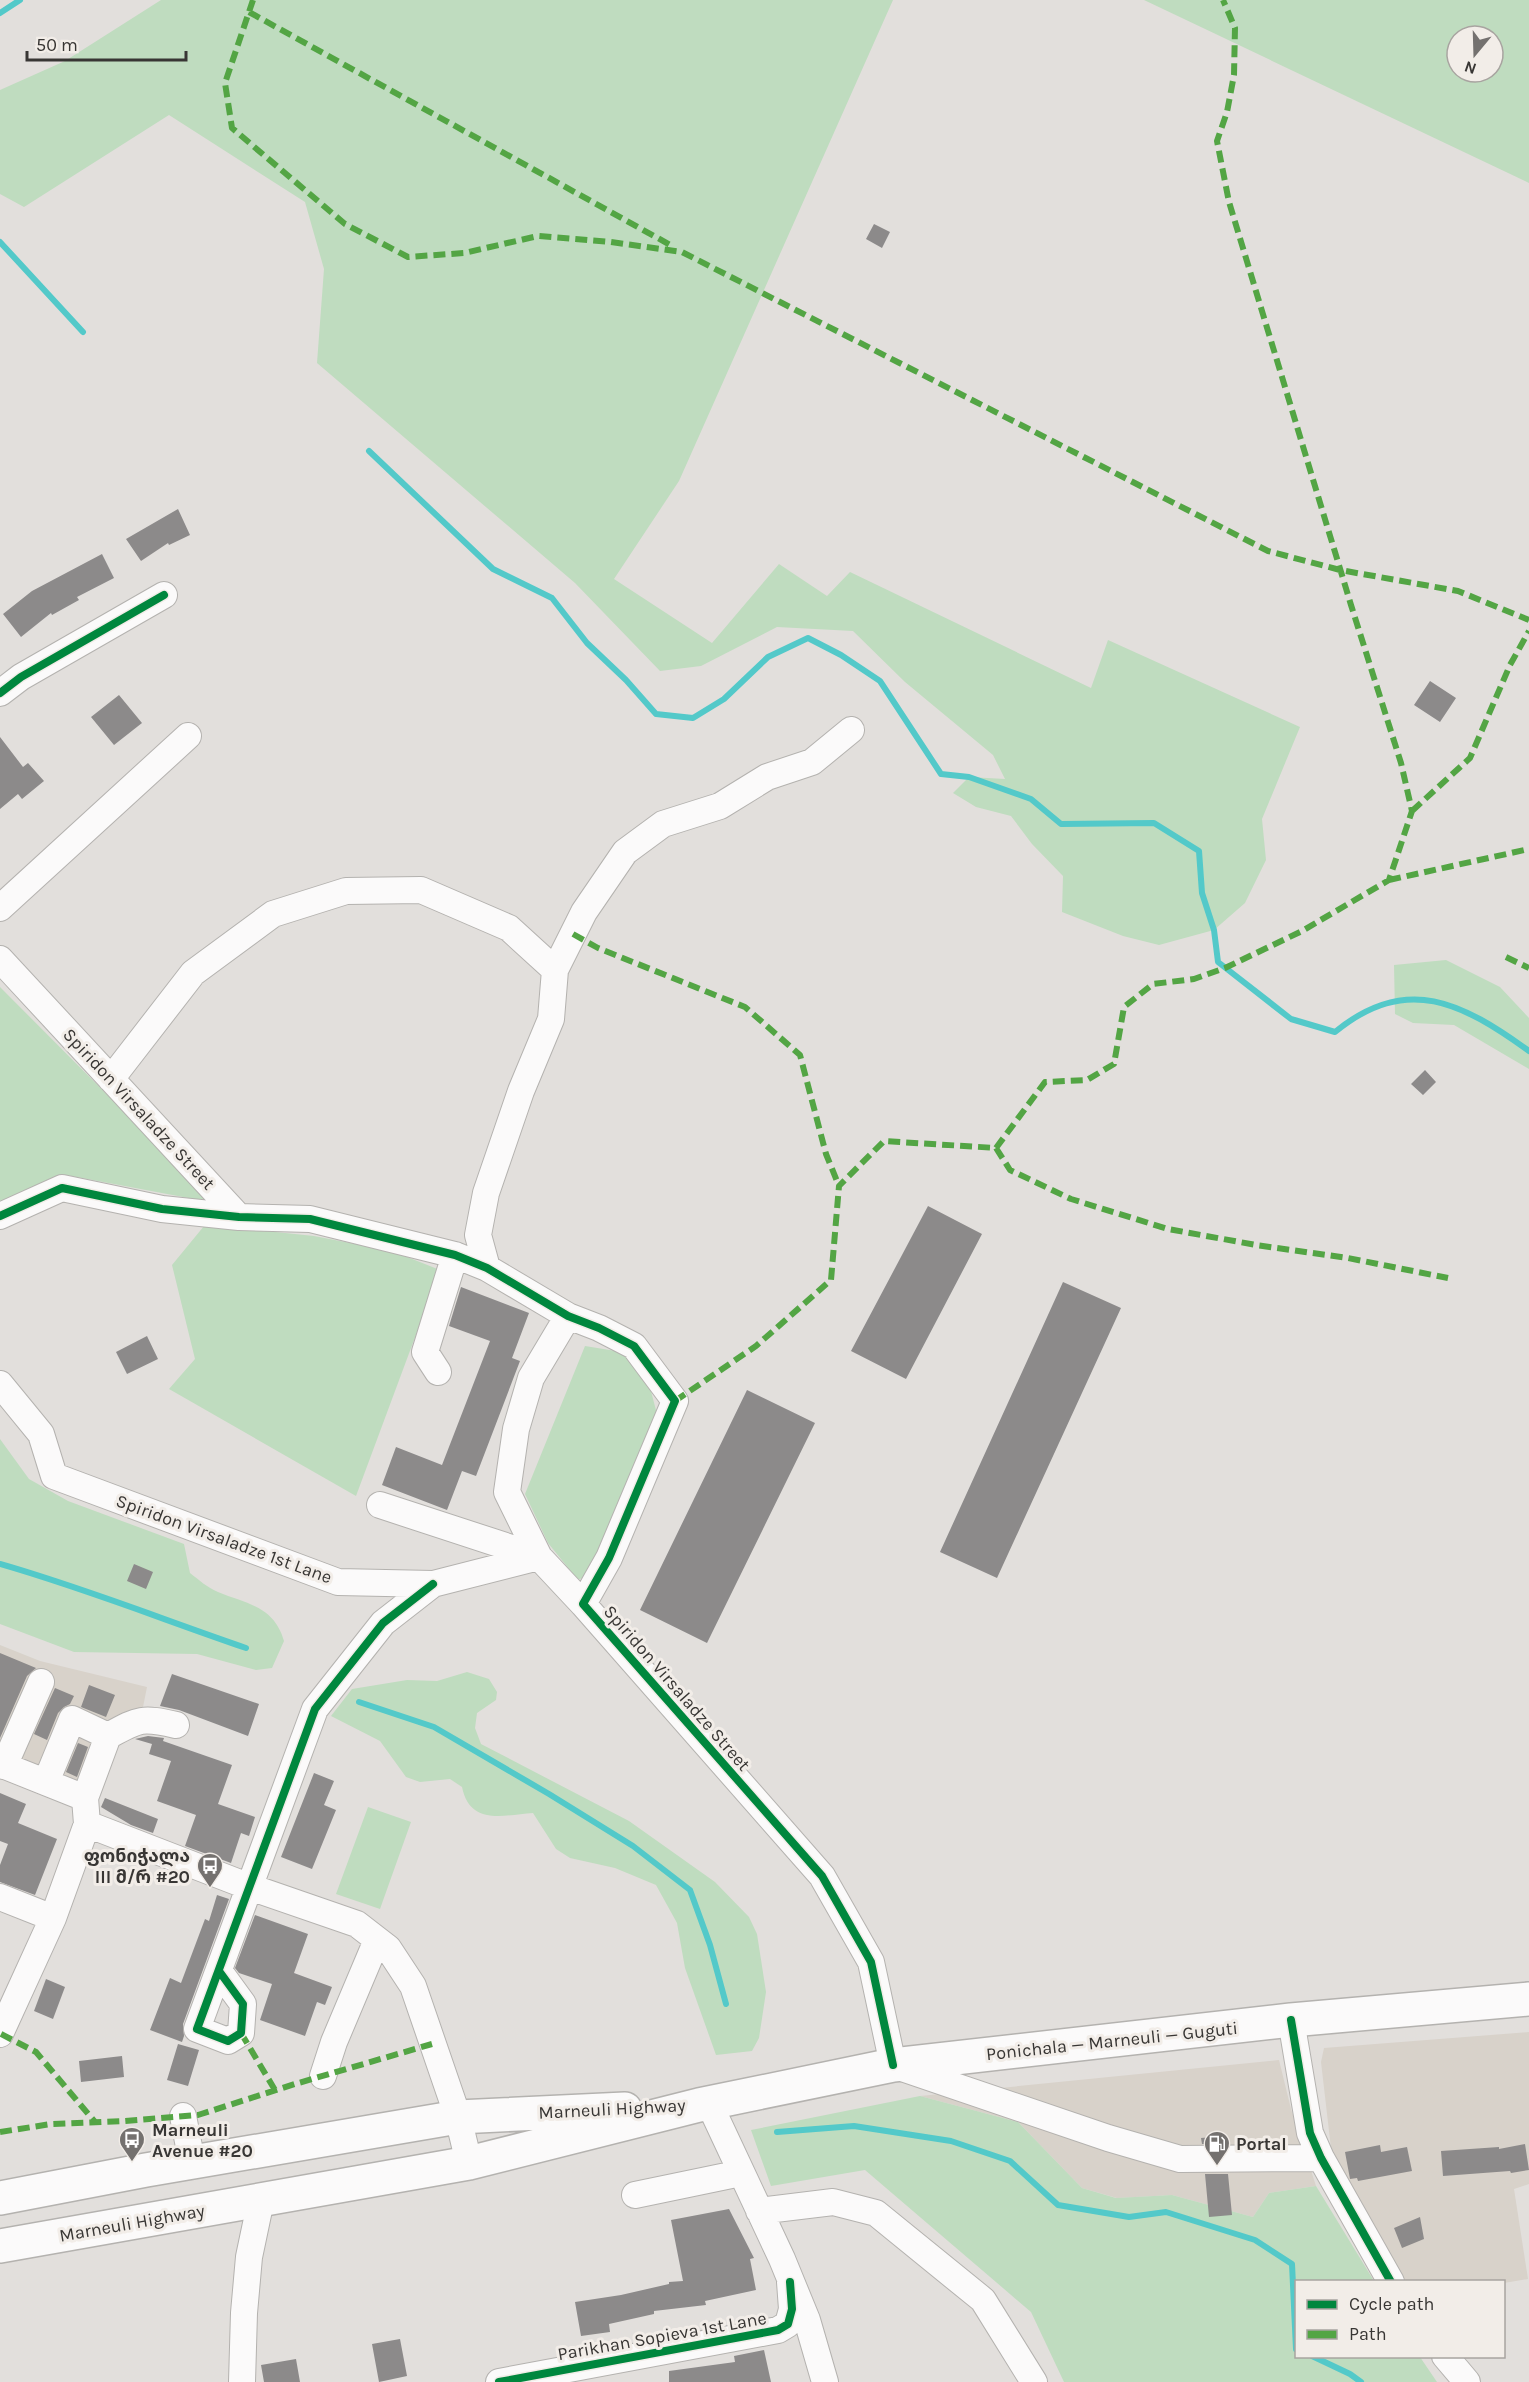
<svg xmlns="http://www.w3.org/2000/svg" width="1529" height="2382" font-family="Karla,'Noto Sans Georgian',sans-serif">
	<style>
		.built { fill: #d8d2ca }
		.green { fill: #bfdcbf; fill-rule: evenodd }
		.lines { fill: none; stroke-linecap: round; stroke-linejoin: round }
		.stream { stroke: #53c9c9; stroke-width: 6 }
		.building { fill: #8c8a8a }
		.minor-casing { stroke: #b4b2af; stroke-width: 28 }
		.highway-casing { stroke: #b4b2af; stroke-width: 36 }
		.minor { stroke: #fbfafa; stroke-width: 26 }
		.highway { stroke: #fbfafa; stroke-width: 33 }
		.quiet { stroke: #53a544; stroke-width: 6; stroke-dasharray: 12 6; stroke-linecap: butt }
		.cycleway-casing { stroke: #f2ede8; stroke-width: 11 }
		.cycleway { stroke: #00873e; stroke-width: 8 }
		.labels { text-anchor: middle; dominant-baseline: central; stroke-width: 6; stroke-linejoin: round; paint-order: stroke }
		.street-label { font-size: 18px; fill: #383634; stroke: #f2ede8 }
		.poi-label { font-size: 18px; font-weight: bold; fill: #383634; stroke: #f2ede8; text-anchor: start }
	</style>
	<rect width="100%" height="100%" fill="#e2dfdc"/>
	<path class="built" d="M0 1645 40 1661 147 1687 142 1712 83 1792 0 1757Z
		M1529 2032V2184L1514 2189 1528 2279 1504 2283 1404 2281 1332 2157 1321 2062 1324 2048Z
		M1279 2060 1291 2109 1316 2186 1269 2193 1253 2217 1172 2195 1117 2198 1082 2188 1018 2122 920 2096Z"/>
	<path class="green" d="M161 0H893L679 481 614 579 712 643 779 564 827 596 850 572 1091 688 1108 640 1300 727 1262 819 1266 860 1245 903 1214 930 1159 945 1123 936 1062 912 1063 876 1032 844 1011 816 976 807 953 793 969 777 1005 779 993 755 905 682 853 631 777 627 701 666 660 671 575 583 317 363 324 269 305 202 169 115 24 207 0 194V90L65 61Z
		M1144 0H1529V183ZM1457 36H1493V72H1457Z
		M1446 960 1500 987 1529 1018V1069L1454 1025 1413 1023 1395 1014 1394 965Z
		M0 987 215 1203 66 1175 0 1201Z
		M209 1220 226 1227 314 1236 392 1251 440 1270 356 1496 169 1389 195 1359 172 1265Z
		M585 1346 628 1353 647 1376 657 1414 590 1574 578 1580 548 1543 525 1494Z
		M0 1439 29 1479 68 1501 184 1544 190 1573C199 1580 208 1588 218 1592 247 1604 274 1606 284 1641L272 1668 256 1670 197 1654 74 1652 0 1624Z
		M467 1672 489 1679 497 1692 496 1700 477 1713 475 1728 481 1744 629 1821 715 1882 749 1917 757 1934 766 1992 759 2038 752 2051 716 2055 685 1968 677 1923 656 1885 615 1868 570 1858 556 1849 533 1813C503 1815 470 1826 462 1787L450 1779 420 1782 406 1777 380 1741 331 1716 352 1689 407 1680 437 1681Z
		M368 1807 411 1822 380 1909 336 1894Z
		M920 2096 1018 2122 1082 2188 1116 2198 1172 2195 1253 2217 1269 2193 1316 2186 1374 2281 1296 2282V2356L1420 2357 1437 2382H1064L1031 2312 865 2170 771 2186 751 2130Z"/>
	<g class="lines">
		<path class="stream" d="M0 13 20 0
			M0 242 83 332
			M369 451 493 569 552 598 587 643 626 680 656 714 693 718 724 699 768 657 808 638 841 655 880 681 941 774 969 777 1031 799 1061 824 1154 823 1199 851 1202 893 1214 930 1218 962 1291 1019 1335 1032C1407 973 1462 1003 1529 1051
			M0 1564C84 1588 164 1620 246 1648
			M359 1702 434 1727 549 1794 633 1846 690 1890 710 1945 726 2004
			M777 2132 854 2126 951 2141 1010 2161 1058 2205 1129 2217 1166 2212 1255 2240 1292 2264 1296 2349
			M1312 2356 1350 2374 1361 2382"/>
	</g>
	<path class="building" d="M874 224 890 232 882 248 866 239Z
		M178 509 190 535 169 545 168 543 141 561 126 539Z
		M102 554 114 578 77 597 79 600 52 615 51 613 21 637 3 614 32 591Z
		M1430 681 1456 698 1440 722 1414 705Z
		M119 695 142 723 114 745 91 717Z
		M0 737 23 767 28 763 44 781 22 799 18 794 0 809Z
		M1425 1070 1436 1082 1423 1095 1411 1084Z
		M928 1206 982 1234 906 1379 851 1351Z
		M1063 1282 1121 1308 997 1578 940 1552Z
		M461 1287 529 1313 512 1358 520 1361 476 1476 462 1471 447 1510 382 1485 396 1447 442 1465 490 1341 449 1326Z
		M147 1336 158 1359 127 1374 116 1352Z
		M747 1390 815 1423 707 1643 640 1610Z
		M134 1564 153 1572 146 1589 127 1581Z
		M0 1653 36 1668 27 1676 0 1738Z
		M172 1674 259 1704 248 1736 179 1710 160 1706Z
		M89 1685 115 1695 106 1717 81 1707Z
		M55 1688 74 1696 70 1704 64 1707 58 1713 47 1740 34 1734Z
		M148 1736 164 1738 163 1741 232 1765 218 1804 255 1817 249 1836 241 1833 231 1863 185 1846 196 1815 157 1801 171 1761 149 1754 152 1744 135 1739Z
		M78 1743 88 1747 77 1777 66 1772Z
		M314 1773 334 1781 324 1805 336 1810 312 1869 281 1857Z
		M0 1793 26 1804 18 1823 57 1839 35 1895 0 1882V1865L8 1844 0 1841Z
		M105 1798 158 1819 153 1833 131 1825 101 1807Z
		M217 1895 229 1899 183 2024 184 2036 182 2042 150 2030 170 1978 181 1983 205 1919 209 1921Z
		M255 1915 308 1934 294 1973 332 1987 325 2005 317 2002 305 2036 260 2020 272 1984 239 1973 235 1968Z
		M46 1979 65 1987 53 2019 34 2011Z
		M178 2044 199 2050 188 2086 167 2080Z
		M122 2056 124 2077 81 2082 79 2061Z
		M1225 2136V2144H1202L1201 2138Z
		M1525 2144 1529 2170 1511 2173 1510 2171 1443 2176 1441 2151 1499 2147V2149Z
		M1380 2145 1381 2152 1407 2147 1412 2171 1358 2181 1357 2178 1350 2179 1345 2152Z
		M1205 2174H1228L1232 2215 1209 2217Z
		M729 2209 754 2258 750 2259 756 2290 705 2301 706 2305 654 2311V2314L609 2324 610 2332 581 2336 575 2302 621 2295 669 2284V2282L683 2281 671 2220Z
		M1420 2217 1424 2239 1402 2248 1394 2228Z
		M400 2339 407 2376 379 2382 372 2344Z
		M764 2350 771 2382H669V2371L735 2362 734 2356Z
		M296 2359 300 2382H264L261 2365Z"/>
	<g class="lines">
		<defs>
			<path id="minor" d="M0 693 21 677 164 595
				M0 908 188 736
				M0 959 239 1217
				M111 1079 193 973 273 914 346 891 421 890 509 928 555 970
				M0 1216 62 1188 162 1209 239 1217 310 1219 455 1255 487 1268 568 1316 599 1328 634 1346 675 1401 609 1558 583 1604 822 1876 871 1962 893 2065 1108 2138 1180 2159 1321 2158
				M487 1268 478 1235 486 1193 521 1091 551 1019 555 970 584 912 625 852 663 824 720 806 767 777 812 762 851 730
				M568 1316 531 1378 516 1429 507 1492 539 1557 583 1604
				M438 1372 425 1352 455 1255
				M0 1384 41 1434 54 1476 338 1582 433 1584 539 1557
				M380 1505 539 1557
				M108 1736C139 1719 141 1717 176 1725
				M0 1764 85 1798
				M4 1766 41 1682
				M87 1824 250 1887 357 1924 388 1948 413 1986 458 2117 469 2163
				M0 1897 53 1918
				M219 1971 243 2004 241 2033 228 2041 197 2029 315 1709 383 1623 433 1584
				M1291 2020 1310 2133 1321 2158 1391 2282
				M0 2034 53 1918 87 1824 85 1798 108 1736 72 1719 46 1782
				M323 2076 334 2042 377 1940
				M709 2103 782 2259 807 2320 825 2382
				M183 2116 192 2162
				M635 2195 741 2173
				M759 2211 833 2202 876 2213 983 2300 1034 2382
				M1445 2356 1467 2382
				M242 2382 244 2313 249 2257 261 2200
				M499 2382 778 2330 788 2324 792 2309 790 2282"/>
			<path id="highway" d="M0 2198 146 2170 458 2117 625 2109
				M0 2246 469 2163 699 2105 893 2065 1291 2020 1529 1999"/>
		</defs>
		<use href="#minor" class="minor-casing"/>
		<use href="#highway" class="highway-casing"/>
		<use href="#minor" class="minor"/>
		<use href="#highway" class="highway"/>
		<path class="quiet" d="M253 0 225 83 232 128 345 224 408 257 464 253 538 236 611 242 682 252 1268 551 1340 570 1458 591 1529 620
			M249 12 674 247
			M1412 811 1470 758 1510 665 1529 631
			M1389 880 1529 849
			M573 934 598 948 745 1007 800 1055 826 1154 839 1186
			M1506 957 1529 968
			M996 1148 1010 1170 1071 1199 1168 1229 1256 1245 1348 1258 1448 1278
			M675 1401 756 1346 831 1280 839 1186 884 1141 996 1148 1045 1082 1087 1080 1114 1064 1124 1007 1153 984 1194 979 1225 968 1302 931 1389 880 1412 811 1401 763 1351 605 1229 202 1217 141 1227 112 1234 75 1235 28 1223 0
			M241 2033 275 2090
			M1 2034 36 2052 95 2122
			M0 2132 51 2124 124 2121 198 2115 295 2084 432 2044"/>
		<defs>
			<path id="cycleway" d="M0 693 21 677 164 595
				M0 1216 62 1188 162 1209 239 1217 310 1219 455 1255 487 1268 568 1316 599 1328 634 1346 675 1401 609 1558 583 1604 822 1876 871 1962 893 2065
				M219 1971 243 2004 241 2033 228 2041 197 2029 315 1709 383 1623 433 1584
				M1291 2020 1310 2133 1321 2158 1391 2282
				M499 2382 778 2330 788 2324 792 2309 790 2282"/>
		</defs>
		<use href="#cycleway" class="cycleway-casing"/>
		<use href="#cycleway" class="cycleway"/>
	</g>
	<defs>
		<symbol id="bus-pin" viewBox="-11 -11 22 30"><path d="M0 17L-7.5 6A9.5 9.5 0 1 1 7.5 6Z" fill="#74716f" stroke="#f2ede8"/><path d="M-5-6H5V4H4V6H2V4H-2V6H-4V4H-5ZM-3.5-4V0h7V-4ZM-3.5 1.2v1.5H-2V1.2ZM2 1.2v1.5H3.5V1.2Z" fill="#fff"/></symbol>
		<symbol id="fuel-pin" viewBox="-11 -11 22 30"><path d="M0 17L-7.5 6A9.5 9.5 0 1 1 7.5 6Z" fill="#74716f" stroke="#f2ede8"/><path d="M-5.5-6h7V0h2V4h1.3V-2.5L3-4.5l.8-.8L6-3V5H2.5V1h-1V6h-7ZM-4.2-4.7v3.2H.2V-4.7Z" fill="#fff"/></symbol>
	</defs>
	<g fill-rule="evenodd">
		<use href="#bus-pin" x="195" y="1851" width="30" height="40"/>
		<use href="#bus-pin" x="117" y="2125" width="30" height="40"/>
		<use href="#fuel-pin" x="1202" y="2129" width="30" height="40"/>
	</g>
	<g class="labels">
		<g class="street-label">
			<text transform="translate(139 1109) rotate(47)">Spiridon Virsaladze Street</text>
			<text transform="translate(224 1539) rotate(20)">Spiridon Virsaladze 1st Lane</text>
			<text transform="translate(677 1688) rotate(49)">Spiridon Virsaladze Street</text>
			<text transform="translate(1112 2041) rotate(-6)">Ponichala — Marneuli — Guguti</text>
			<text transform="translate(612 2109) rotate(-3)">Marneuli Highway</text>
			<text transform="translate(132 2223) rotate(-10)">Marneuli Highway</text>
			<text transform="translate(662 2336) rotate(-10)">Parikhan Sopieva 1st Lane</text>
		</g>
		<g class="poi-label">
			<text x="190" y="1856" text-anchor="end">ფონიჭალა<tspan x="190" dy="21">III მ/რ #20</tspan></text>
			<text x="152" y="2130">Marneuli<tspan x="152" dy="21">Avenue #20</tspan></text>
			<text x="1236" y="2144">Portal</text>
		</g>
	</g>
	<rect x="1295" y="2280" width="210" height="78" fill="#f2ede8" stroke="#a8a4a0" stroke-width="1.5"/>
	<rect x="1307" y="2300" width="30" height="9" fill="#00873e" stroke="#a8a4a0" stroke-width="1.5"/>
	<text x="1349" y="2310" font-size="18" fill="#383634">Cycle path</text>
	<rect x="1307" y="2330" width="30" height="9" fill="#53a544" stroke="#a8a4a0" stroke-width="1.5"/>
	<text x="1349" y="2340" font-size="18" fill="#383634">Path</text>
	<g transform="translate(1475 54) rotate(199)"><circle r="28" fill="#f2ede8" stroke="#a8a4a0" stroke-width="1.5"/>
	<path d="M0-4.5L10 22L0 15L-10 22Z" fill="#74716f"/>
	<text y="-9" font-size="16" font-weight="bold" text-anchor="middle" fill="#383634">N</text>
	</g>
	<path d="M27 51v9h159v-9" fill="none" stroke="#383634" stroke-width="3"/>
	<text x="36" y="51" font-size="18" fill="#383634" stroke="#f2ede8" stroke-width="4.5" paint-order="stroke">50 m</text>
</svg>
